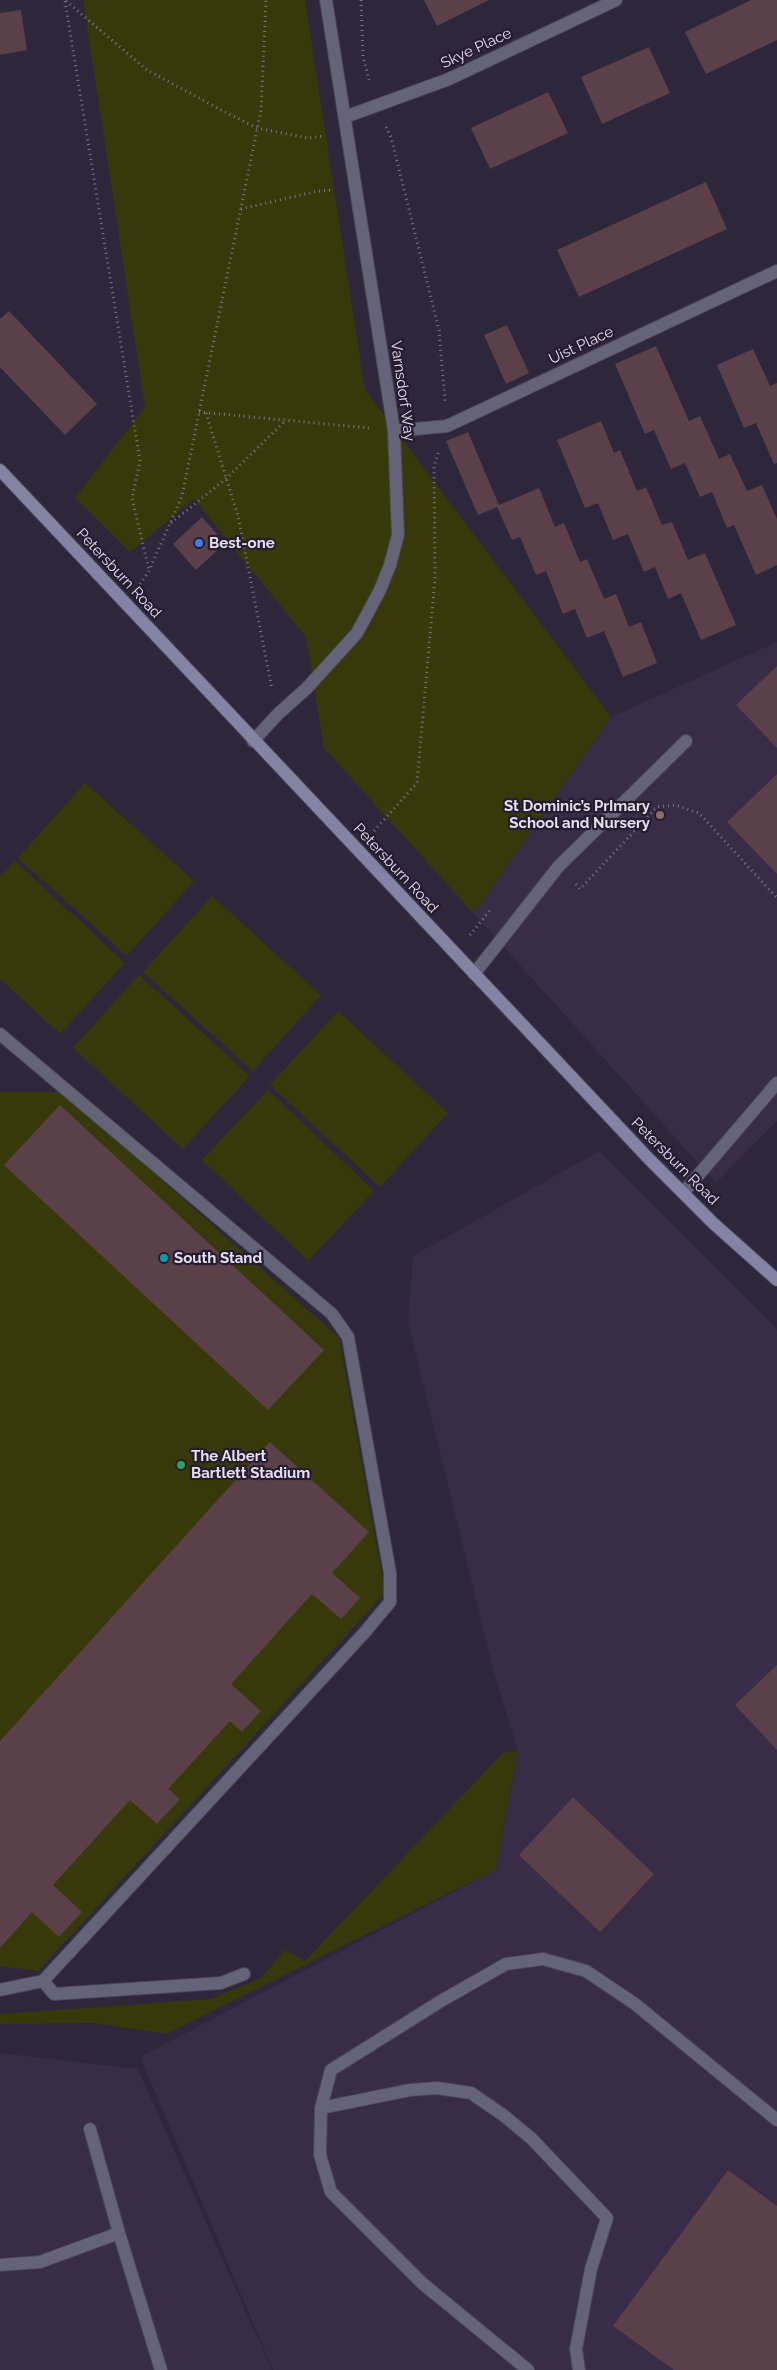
<svg xmlns="http://www.w3.org/2000/svg" width="777" height="2370" font-family="Raleway,sans-serif">
	<style>
		.built { fill: #382c47 }
		.green { fill: #38390a }
		.building { fill: #5b4049 }
		.lines { fill: none; stroke-linecap: round; stroke-linejoin: round }
		.lane-casing { stroke: #4b4458; stroke-width: 14 }
		.street-casing { stroke: #4b4458; stroke-width: 14 }
		.secondary-casing { stroke: #4b4458; stroke-width: 14 }
		.path { stroke: #7d7688; stroke-width: 3; stroke-dasharray: 1 4; stroke-linecap: butt }
		.lane { stroke: #646378; stroke-width: 12 }
		.street { stroke: #646378; stroke-width: 12 }
		.secondary { stroke: #8483a3; stroke-width: 12 }
		.shop-dot { fill: #3f7fe0; stroke: #251c30; stroke-width: 2 }
		.education-dot { fill: #8d6e63; stroke: #251c30; stroke-width: 2 }
		.culture-dot { fill: #0f9aa8; stroke: #251c30; stroke-width: 2 }
		.leisure-dot { fill: #2e9e5b; stroke: #251c30; stroke-width: 2 }
		.labels { text-anchor: middle; dominant-baseline: central; stroke-width: 4.5; stroke-linejoin: round; paint-order: stroke }
		.street-label { font-size: 15px; fill: #e5e0ee; stroke: #251c30 }
		.poi-label { font-size: 15px; font-weight: bold; fill: #e5e0ee; stroke: #251c30; text-anchor: start }
	</style>
	<rect width="100%" height="100%" fill="#2e263b"/>
	<path class="built" d="M777 642V1121L716 1183 474 914 611 717Z
		M599 1151 777 1329V2370H273L140 2057 496 1870 518 1751 494 1673 408 1322 413 1256Z
		M0 2053 138 2069 272 2370H0Z"/>
	<path class="green" d="M83 0H305L365 390 611 717 474 914 324 748 306 637 194 499 130 552 75 498 145 407Z
		M85 783 194 881 127 956 18 858Z
		M15 861 125 963 60 1034 0 979V877Z
		M212 896 321 995 253 1071 143 972Z
		M139 975 250 1076 183 1149 73 1048Z
		M338 1011 448 1113 380 1187 270 1085Z
		M268 1090 374 1191 308 1261 202 1160Z
		M0 1092H63L339 1338 385 1593 38 1971 0 1966Z
		M518 1751 496 1870 166 2034 95 2023 0 2024V2014L211 1999 261 1978 285 1950 305 1961 503 1753Z"/>
	<path class="building" d="M424 0H489L437 26Z
		M751 0H777V40L706 74 685 32Z
		M21 10 27 50 0 55V13Z
		M649 47 670 93 602 124 581 77Z
		M548 92 568 133 490 169 471 128Z
		M706 182 727 229 579 297 557 250Z
		M9 311 97 404 65 435 0 367V319Z
		M507 325 529 373 506 384 484 335Z
		M656 346 689 421 700 416 719 459 730 454 747 491 762 485 777 519V565L756 575 734 525 727 528 712 492 700 497 685 463 671 469 654 430 645 434 615 364Z
		M753 349 770 386 777 383V463L774 464 756 423 744 428 717 365Z
		M601 421 614 453 620 450 637 491 646 487 662 525 672 522 688 560 705 553 736 625 701 640 681 593 668 599 655 567 644 572 628 534 613 540 598 503 585 508 557 440Z
		M468 432 499 505 539 488 555 527 564 523 580 562 587 559 604 599 616 594 629 627 641 622 657 663 623 677 604 631 587 638 575 609 563 614 546 571 536 575 520 537 512 540 497 507 478 515 446 441Z
		M202 517 225 543 196 570 173 544Z
		M777 666V748L736 705Z
		M777 774V874L727 822Z
		M60 1105 324 1350 268 1410 4 1165Z
		M270 1442 369 1532 332 1573 360 1598 341 1619 312 1594 231 1684 261 1711 242 1732 230 1721 168 1789 180 1799 157 1824 130 1800 53 1885 82 1912 59 1937 32 1912 0 1948V1741Z
		M777 1665V1750L735 1705Z
		M573 1797 654 1874 600 1932 519 1855Z
		M728 2170 777 2206V2370H674L613 2326Z"/>
	<g class="lines">
		<defs>
			<path id="lane" d="M474 974 558 867 686 741
				M0 1034 332 1314 348 1337 390 1573V1602L365 1632 43 1981 0 1990
				M683 1193 777 1083
				M43 1981 54 1994 221 1983 244 1974
				M321 2108 320 2155 331 2192 422 2283 528 2370
				M90 2129 119 2233 161 2370
				M0 2265 40 2262 119 2233
				M579 2370 576 2349 591 2269 607 2218 532 2139 503 2115 471 2093 437 2088 410 2090 321 2108 331 2070 441 2001 506 1964 543 1959 586 1971 635 2004 777 2120"/>
			<path id="street" d="M345 117 449 79 616 0
				M394 431 447 426 777 271
				M253 741 279 713 307 688 357 633 380 590 390 565 398 535 394 431 326 0"/>
			<path id="secondary" d="M0 470 649 1159 713 1223 777 1280"/>
		</defs>
		<use href="#lane" class="lane-casing"/>
		<use href="#street" class="street-casing"/>
		<use href="#secondary" class="secondary-casing"/>
		<path class="path" d="M361 0 363 56 370 84
			M65 1 140 461 132 498 149 570
			M66 1 147 70 223 111 257 128 308 138 324 136
			M386 127 391 137 439 330 445 401
			M241 209 318 191 332 190
			M199 412 369 428
			M206 413 238 516 272 689
			M171 523 227 478 285 421
			M140 584 149 571 182 496 261 110 266 0
			M374 831 417 783 435 578 434 466 439 451
			M576 884 580 889 657 807 675 805 699 813 777 898
			M470 935 491 909"/>
		<use href="#lane" class="lane"/>
		<use href="#street" class="street"/>
		<use href="#secondary" class="secondary"/>
	</g>
	<circle class="shop-dot" cx="199" cy="543" r="5"/>
	<circle class="education-dot" cx="660" cy="815" r="5"/>
	<circle class="culture-dot" cx="164" cy="1258" r="5"/>
	<circle class="leisure-dot" cx="181" cy="1465" r="5"/>
	<g class="labels">
		<g class="street-label">
			<text transform="translate(476 48) rotate(-25)">Skye Place</text>
			<text transform="translate(581 345) rotate(-25)">Uist Place</text>
			<text transform="translate(403 391) rotate(82)">Varnsdorf Way</text>
			<text transform="translate(119 573) rotate(47)">Petersburn Road</text>
			<text transform="translate(396 868) rotate(47)">Petersburn Road</text>
			<text transform="translate(675 1161) rotate(45)">Petersburn Road</text>
		</g>
		<g class="poi-label">
			<text x="209" y="543">Best-one</text>
			<text x="650" y="806" text-anchor="end">St Dominic’s PrImary<tspan x="650" dy="17">School and Nursery</tspan></text>
			<text x="174" y="1258">South Stand</text>
			<text x="191" y="1456">The Albert<tspan x="191" dy="17">Bartlett Stadium</tspan></text>
		</g>
	</g>
</svg>
